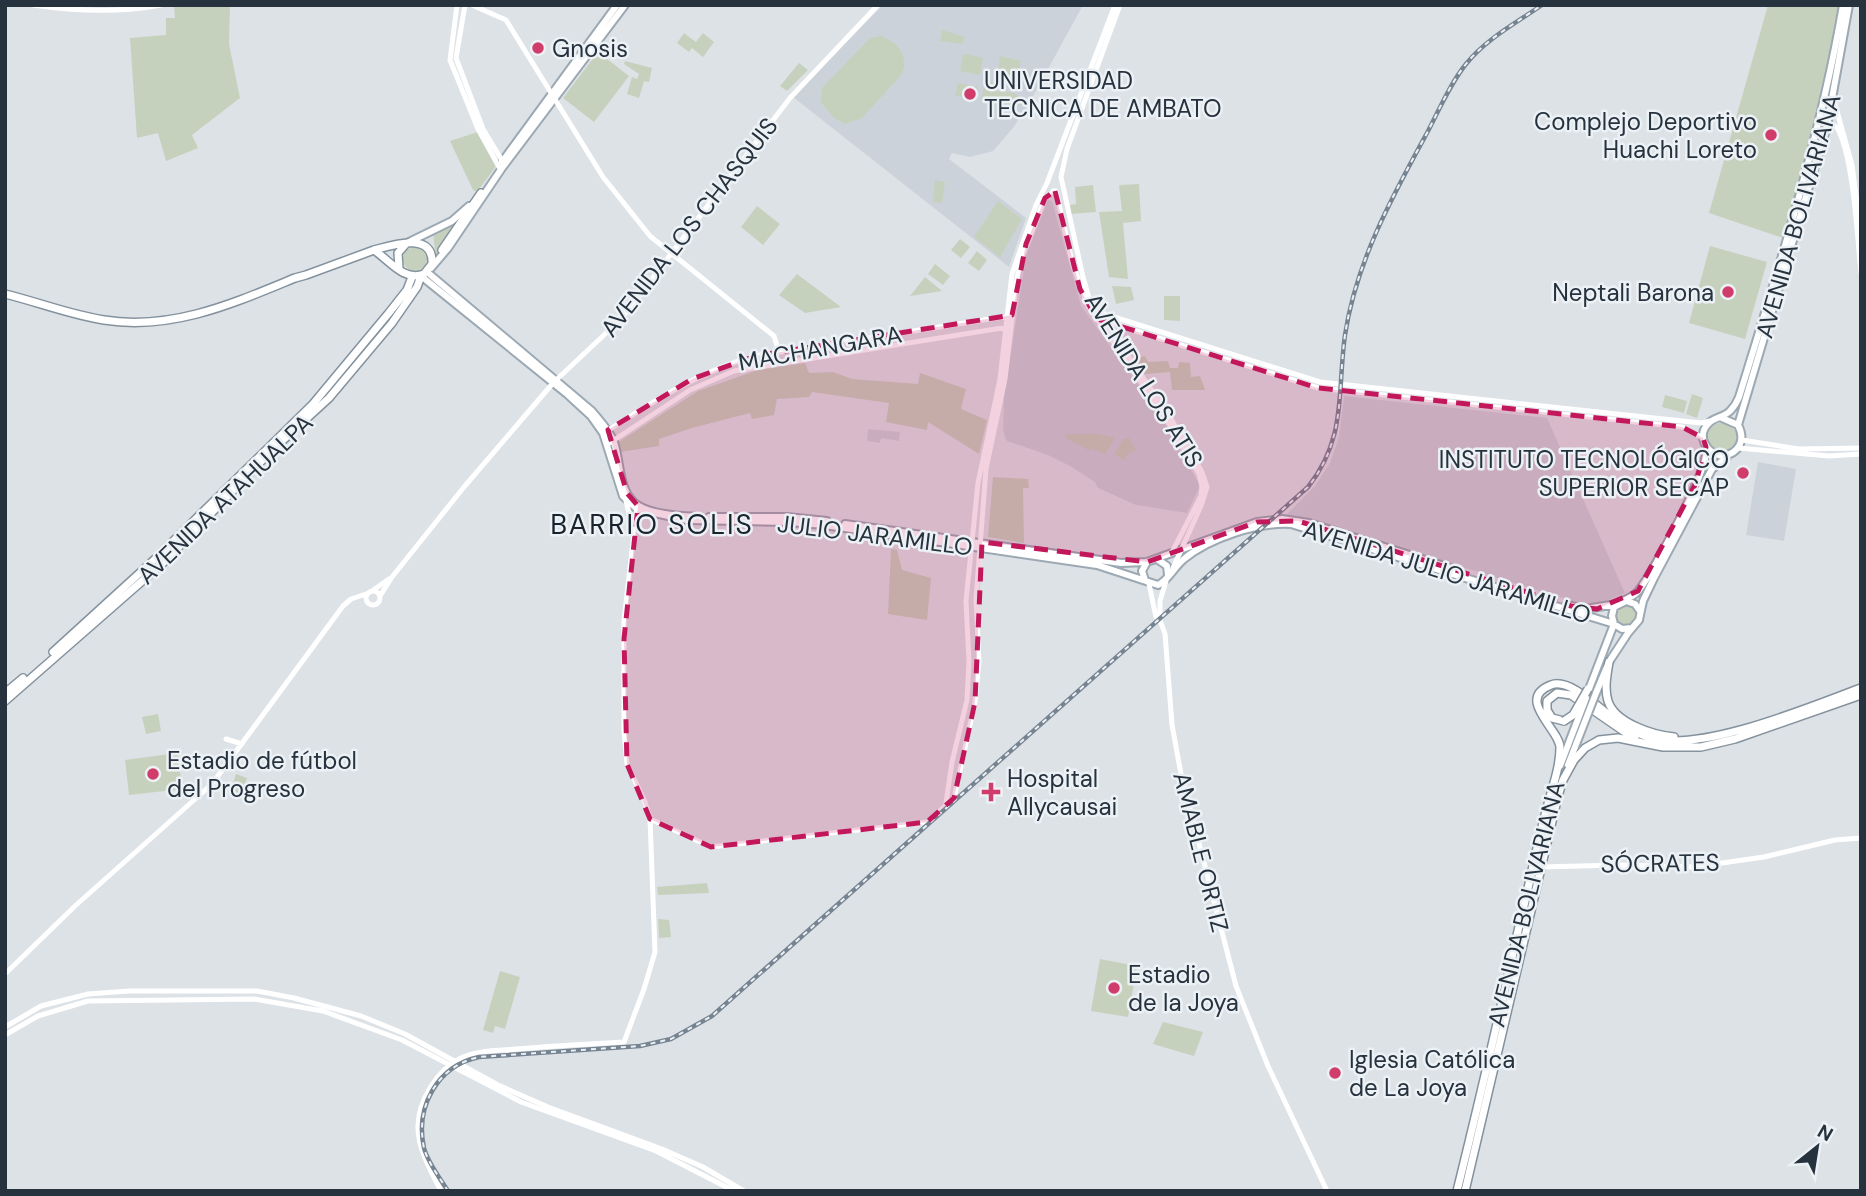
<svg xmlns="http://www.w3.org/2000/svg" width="1866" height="1196" font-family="'DM Sans',sans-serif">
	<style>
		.built { fill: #cbd2d9 }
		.green { fill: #c6d1bd }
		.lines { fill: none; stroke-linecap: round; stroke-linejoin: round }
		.primary-casing { stroke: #9ca9b3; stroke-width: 10 }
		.highway-casing { stroke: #84929e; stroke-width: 10 }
		.secondary { stroke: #fff; stroke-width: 5 }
		.primary { stroke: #fff; stroke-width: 6 }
		.highway { stroke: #fff; stroke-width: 7 }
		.rail-casing { stroke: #768491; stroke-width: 4.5 }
		.rail { stroke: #ecf1f5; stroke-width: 2; stroke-dasharray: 5; stroke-linecap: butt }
		.primary-bridge-casing { stroke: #9ca9b3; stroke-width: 10; stroke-linecap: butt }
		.highway-bridge-casing { stroke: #84929e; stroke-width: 10; stroke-linecap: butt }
		.primary-bridge { stroke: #fff; stroke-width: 6 }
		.highway-bridge { stroke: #fff; stroke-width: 7 }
		.marked { fill: #c2185b; fill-opacity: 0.2; stroke: #c2185b; stroke-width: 5; stroke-dasharray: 14 9; stroke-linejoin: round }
		.poi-dot { fill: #d13d6a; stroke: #ecf1f5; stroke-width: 2.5 }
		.labels { text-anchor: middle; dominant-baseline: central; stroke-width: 5; stroke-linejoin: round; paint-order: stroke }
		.poi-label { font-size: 24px; fill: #26323e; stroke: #ecf1f5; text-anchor: start }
		.street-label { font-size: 24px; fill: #26323e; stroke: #ecf1f5 }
		.quarter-label { font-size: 28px; letter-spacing: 2px; fill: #18232e; stroke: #ecf1f5 }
	</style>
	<rect width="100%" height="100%" fill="#dde2e7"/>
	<path class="built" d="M883 5H1083L1031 100 1013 128 993 151 970 157 952 153 949 159 1026 218 1009 267 793 97Z
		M1048 200 1052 201 1081 306 1160 415 1198 482 1199 488 1187 513 1136 505 1098 488 1095 482 1070 466 1048 455 1007 441 1005 438 1003 429 1004 398 1026 256Z
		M1344 396 1547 418 1625 593 1597 605H1585L1340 529 1338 533 1282 519 1315 486 1330 463 1339 437Z
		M868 429 900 432 899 441 881 438 880 443 867 441Z
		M1758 462 1796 469 1784 541 1746 535Z"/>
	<path class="green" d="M174 5H230L229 44 240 98 192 135 198 148 166 161 158 133 137 138 130 38 166 35V18H175Z
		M1768 5H1840L1819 107 1783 238 1709 213Z
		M942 30 965 37 962 44 940 41Z
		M684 33 696 42 703 33 714 42 703 57 692 48 689 52 677 43Z
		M881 36C898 43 909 55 902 74L862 118 845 124 834 118 821 102 822 88 870 38Z
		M598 52 629 76 594 122 563 98Z
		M966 54 983 58 980 75 960 71 963 55Z
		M1000 56 1021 61 1017 83 997 79Z
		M625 61 652 68 649 82 644 81 639 98 627 94 632 77 637 79 639 74 624 64Z
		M799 63 808 70 787 91 780 86Z
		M985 81 994 82 993 90 1014 93 1024 99 1019 106 981 100Z
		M958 83 978 87 976 99 955 96Z
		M478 132 496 166 477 192 473 190 450 141Z
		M935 180 945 182 942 203 933 202Z
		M1139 184 1141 221 1123 223 1128 279 1109 277 1099 212 1122 211 1119 185Z
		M1093 185 1096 212 1071 214 1070 205 1076 204 1075 187Z
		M998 201 1022 219 1000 257 974 237Z
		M757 206 780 224 763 245 741 227Z
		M464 215 436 259 433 233Z
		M960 239 970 247 961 258 951 250Z
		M1710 246 1767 262 1745 339 1689 323Z
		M403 259a12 12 0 1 1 24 0a12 12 0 1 1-24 0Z
		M977 251 987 260 979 271 968 263Z
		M935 264 950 276 943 285 928 274Z
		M797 274 841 307 805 313 779 295Z
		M925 277 942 291 910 296Z
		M1112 286 1131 287 1134 300 1116 304Z
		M1164 296H1180V321L1164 320Z
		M1145 356 1148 362 1168 361 1170 368H1178L1179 362 1190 363 1191 377 1200 376 1205 390H1172L1170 372 1145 374 1136 358Z
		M805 363 809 373 833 372 852 379 918 384 920 373 966 389 961 409 987 420 979 454 928 422 927 430 886 422 889 403 812 392 809 397 777 399 774 415 752 419 750 413 692 428 659 439V446L620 452 617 443 698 391 758 370Z
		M1692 394 1703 398 1697 418 1686 414Z
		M1665 395 1687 401 1684 413 1662 407Z
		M1707 438a15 15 0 1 1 30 0a15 15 0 1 1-30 0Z
		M1066 434H1097L1115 438 1105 455 1092 448 1090 451 1065 438Z
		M1129 438 1136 450 1125 456V461L1114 454 1123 439Z
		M993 477 1028 479 1029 488H1023L1024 543 988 537Z
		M891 549 897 550 902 570 931 578 927 620 888 614Z
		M1616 616a10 10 0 1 1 20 0a10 10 0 1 1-20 0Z
		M158 714 161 731 146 734 142 717Z
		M178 753 182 789 129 795 125 760Z
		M236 774 247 778 241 796 230 792Z
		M707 883 709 893 658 895 657 887Z
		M658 919 669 920 671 937 659 938Z
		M1100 959 1137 966 1128 1017 1091 1011Z
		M500 971 520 977 505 1029 495 1026 493 1033 483 1030Z
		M1163 1022 1203 1032 1194 1056 1153 1044Z"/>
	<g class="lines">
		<defs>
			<path id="primary" d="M502 162 617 5
				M409 242 452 221 469 206
				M431 268 448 248 502 168 625 5
				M427 272 592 411C600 421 609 430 614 442 621 463 618 494 639 506 655 515 681 516 698 517
				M421 276 567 394 591 416 603 433 623 496 637 509 686 520 789 522 824 525 1097 565 1158 585C1168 581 1174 567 1184 559 1209 538 1258 522 1291 524L1614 624 1622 629 1632 628
				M1722 418 1738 425C1746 440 1739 454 1722 456 1706 453 1695 435 1710 422 1716 417 1724 417 1730 411 1734 407 1737 402 1739 397 1779 268 1820 138 1843 5
				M1738 425 1827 126 1849 5
				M709 517H787L827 521
				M845 524 1121 563 1147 562 1257 522 1282 519 1309 523 1460 571
				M1157 559 1167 566 1168 575
				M1145 580 1142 571 1147 562
				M1621 602C1628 598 1635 596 1639 590 1654 571 1709 469 1706 449
				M1567 605 1585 609 1617 604
				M1589 689 1614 624 1612 616 1614 607 1626 601 1635 604 1640 611
				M1596 693 1609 662 1628 633 1639 620 1643 601 1654 578 1712 469 1727 457
				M1568 765 1575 747
				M1560 766 1568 745"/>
			<path id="highway" d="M442 250 481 193
				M399 268 398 253 405 245
				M5 294C38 302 71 315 104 320 172 331 234 303 295 278L306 275 374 250C393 245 434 231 432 264L424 274C404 282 389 260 374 250
				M53 652 154 560 313 404 388 314 407 290 412 277
				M1609 662C1607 675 1604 688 1608 701 1615 723 1653 735 1674 737
				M5 693 23 678
				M5 701 165 561 270 452 329 398 392 323 417 287 421 276
				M1564 721 1552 718 1547 710V701L1557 693 1571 695 1635 739
				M1457 1191C1479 1102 1500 1012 1520 922 1530 883 1537 843 1548 804 1553 785 1560 767 1560 747 1559 729 1515 699 1551 685 1570 677 1603 712 1618 722 1628 729 1640 735 1651 738 1701 753 1812 706 1861 688
				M1465 1191 1558 796 1563 780 1574 760 1585 748 1599 740 1618 738 1663 747H1701L1735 739 1861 695"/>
		</defs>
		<use href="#primary" class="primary-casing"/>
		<use href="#highway" class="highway-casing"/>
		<path class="secondary" d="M33 5C75 11 119 13 161 5
			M457 5 450 60 478 129 499 167
			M465 5 456 58 483 129 503 162
			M472 5 506 20 603 177 650 236 774 336 779 352
			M1833 97 1852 165 1861 233
			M1827 126 1833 125 1837 127C1854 159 1857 235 1861 273
			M1047 183 1115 5
			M1053 191H1056L1072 262 1088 306 1160 409 1199 474 1202 486 1201 496 1172 552
			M1093 313 1098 312 1320 382 1701 423 1710 421
			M1099 314 1089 298 1083 277 1061 177 1067 149 1120 5
			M1105 322 1170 417 1202 472 1207 487 1201 506 1173 568
			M1100 323 1104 321 1318 388 1682 427 1703 438
			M607 431C654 401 700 371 755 356L1009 316
			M1742 440 1799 449 1861 448
			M608 444 690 390 734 371 1008 327
			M1738 448 1829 456 1861 454
			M629 498 626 501 632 525
			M1149 584 1156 617 1160 620 1165 634 1172 725 1181 774 1236 986 1268 1066 1327 1191
			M366 598a7 7 0 1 1 14 0a7 7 0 1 1-14 0Z
			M372 591 389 579
			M380 596 392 577 464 487 553 383 622 318 790 98 878 5
			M1160 620V601L1166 581
			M226 739 242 744
			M946 803 952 762 967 700 969 662 966 601 978 483 1000 379 1012 274 1036 205 1047 183
			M650 819 711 847 927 822 954 798 975 702 979 662 976 599 986 469 1005 379 1016 284 1021 259 1045 198 1055 191
			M1540 867 1620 865 1694 867 1764 857 1835 840 1861 838
			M5 974 75 906 212 784 343 606 351 599 369 593
			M5 1027 41 1006 88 994 129 991H257L294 998 361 1016 405 1034 498 1085 548 1107 662 1149 703 1167 744 1191
			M5 1035 38 1016 88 1001 254 999 323 1011 402 1040 521 1102 656 1151 734 1191
			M441 1191C431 1172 417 1147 418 1125 419 1100 436 1072 459 1059 475 1050 499 1051 517 1049 552 1046 588 1044 624 1042L644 989 655 952 650 819 645 802 627 764 624 731V621L637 506"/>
		<use href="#primary" class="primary"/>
		<use href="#highway" class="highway"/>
		<defs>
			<path id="rail" d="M448 1191C440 1178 428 1163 424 1148 415 1107 437 1066 479 1057L640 1046 671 1039 712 1016 1308 487C1347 438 1337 392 1345 335 1356 262 1392 197 1427 133 1439 110 1450 84 1466 64 1486 39 1516 23 1542 5"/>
		</defs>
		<use href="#rail" class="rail-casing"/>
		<use href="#rail" class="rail"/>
		<defs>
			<path id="primary-bridge" d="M1568 745 1586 698
				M1575 747 1596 693"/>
			<path id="highway-bridge" d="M1564 721 1573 715 1588 689"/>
		</defs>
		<use href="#primary-bridge" class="primary-bridge-casing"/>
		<use href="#highway-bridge" class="highway-bridge-casing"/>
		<use href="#primary-bridge" class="primary-bridge"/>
		<use href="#highway-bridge" class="highway-bridge"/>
	</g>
	<path class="marked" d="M1055 191 1080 289 1097 319 1318 388 1682 427 1703 438 1706 447 1695 485 1638 591 1597 609 1571 606 1298 521 1257 522 1147 562 982 542 975 702 954 798 927 822 711 847 650 819 627 764 624 639 638 506 627 493 608 430 692 379 755 356 1012 315 1026 244 1045 198Z"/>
	<g class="poi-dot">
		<circle cx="538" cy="48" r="7"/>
		<circle cx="970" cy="94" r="7"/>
		<circle cx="1771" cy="135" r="7"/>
		<circle cx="1728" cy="292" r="7"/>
		<circle cx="1743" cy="473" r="7"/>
		<circle cx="153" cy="774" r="7"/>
		<path d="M987.5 781.5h7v7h7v7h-7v7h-7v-7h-7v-7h7z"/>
		<circle cx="1114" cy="988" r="7"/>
		<circle cx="1335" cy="1073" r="7"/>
	</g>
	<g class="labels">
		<g class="poi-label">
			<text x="552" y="48">Gnosis</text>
			<text x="984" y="80">UNIVERSIDAD<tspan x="984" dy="28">TECNICA DE AMBATO</tspan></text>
			<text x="1757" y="121" text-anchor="end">Complejo Deportivo<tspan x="1757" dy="28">Huachi Loreto</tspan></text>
			<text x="1714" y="292" text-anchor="end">Neptali Barona</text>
			<text x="1729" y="459" text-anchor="end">INSTITUTO TECNOLÓGICO<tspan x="1729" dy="28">SUPERIOR SECAP</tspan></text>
			<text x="167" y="760">Estadio de fútbol<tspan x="167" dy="28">del Progreso</tspan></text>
			<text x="1007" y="778">Hospital<tspan x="1007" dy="28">Allycausai</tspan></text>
			<text x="1128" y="974">Estadio<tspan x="1128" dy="28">de la Joya</tspan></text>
			<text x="1349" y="1059">Iglesia Católica<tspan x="1349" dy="28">de La Joya</tspan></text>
		</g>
		<g class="street-label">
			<text transform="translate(1798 216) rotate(-74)">AVENIDA BOLIVARIANA</text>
			<text transform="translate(689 227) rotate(-52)">AVENIDA LOS CHASQUIS</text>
			<text transform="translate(820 348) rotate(-10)">MACHANGARA</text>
			<text transform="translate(1144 380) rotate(58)">AVENIDA LOS ATIS</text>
			<text transform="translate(225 499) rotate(-44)">AVENIDA ATAHUALPA</text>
			<text transform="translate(875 535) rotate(7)">JULIO JARAMILLO</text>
			<text transform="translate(1447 572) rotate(17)">AVENIDA JULIO JARAMILLO</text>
			<text transform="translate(1201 852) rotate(76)">AMABLE ORTIZ</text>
			<text transform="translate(1660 863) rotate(-1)">SÓCRATES</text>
			<text transform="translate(1526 904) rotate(-76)">AVENIDA BOLIVARIANA</text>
		</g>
		<g class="quarter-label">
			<text x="652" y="524">BARRIO SOLIS</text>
		</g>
	</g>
	<rect width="1866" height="1196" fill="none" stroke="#26323e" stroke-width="14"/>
	<g transform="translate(1817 1147) rotate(30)" stroke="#ecf1f5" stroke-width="5" paint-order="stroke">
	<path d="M0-5L12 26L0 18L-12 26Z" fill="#26323e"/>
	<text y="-10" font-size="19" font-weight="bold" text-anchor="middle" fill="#26323e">N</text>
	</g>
</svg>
